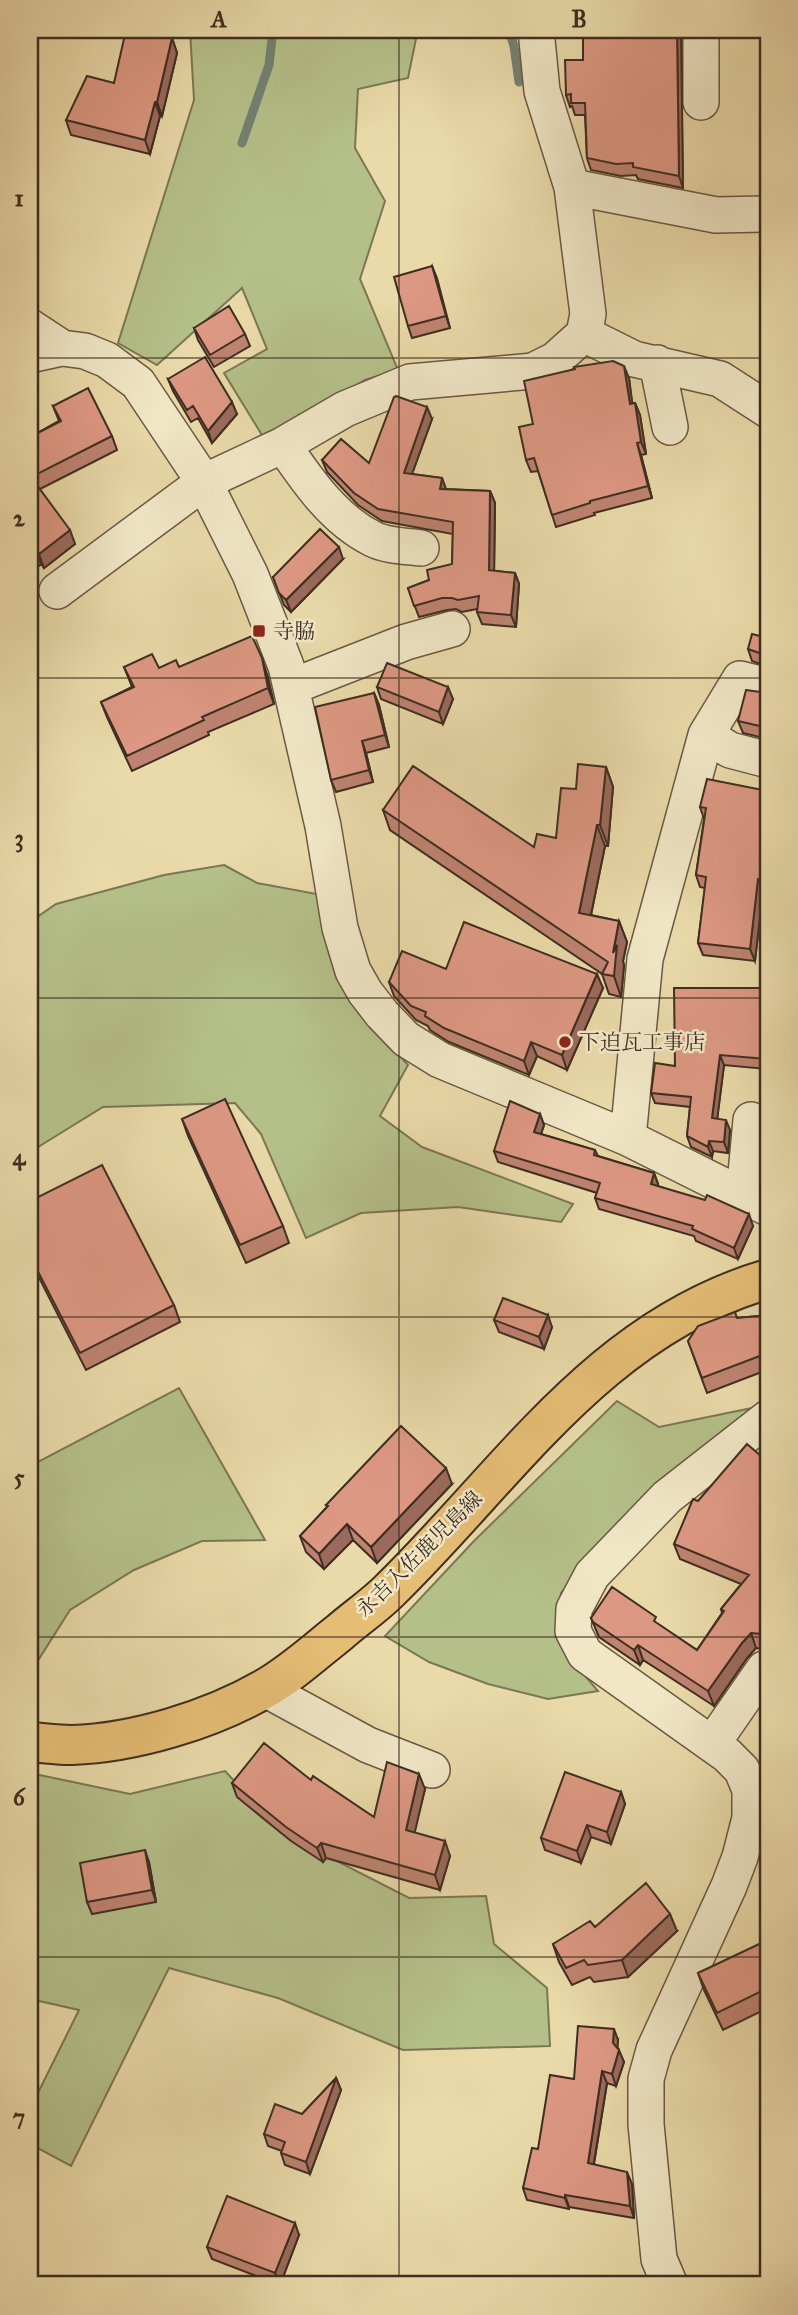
<svg xmlns="http://www.w3.org/2000/svg" width="798" height="2315" font-family="'IM FELL Great Primer','Noto Serif JP',serif">
	<style>
		.green { fill: #b5c089; stroke: #7a7755; stroke-width: 2 }
		.lines { fill: none; stroke-linecap: round; stroke-linejoin: round }
		.stream { stroke: #748274; stroke-width: 9 }
		.street-casing { stroke: #695943; stroke-width: 38 }
		.primary-casing { stroke: #3e2e21; stroke-width: 42 }
		.street { stroke: #f1e7c7; stroke-width: 35 }
		.primary { stroke: #e5bd74; stroke-width: 38 }
		.wall { fill: #be8371; stroke: #3e2e21; stroke-width: 2 }
		.shaded-wall { fill: #9b6a5c; stroke: #3e2e21; stroke-width: 2 }
		.building { fill: #dd9883; stroke: #3e2e21; stroke-width: 2 }
		.grid { fill: none; stroke: #3e2e21; stroke-width: 2; stroke-opacity: 0.55 }
		.poi-dot { fill: #8f2418; stroke: #f1e7c7; stroke-width: 2.5 }
		.labels { text-anchor: middle; dominant-baseline: central; stroke-width: 5; stroke-linejoin: round; paint-order: stroke }
		.poi-label { font-size: 21px; fill: #3e2e21; stroke: #f1e7c7; text-anchor: start }
		.street-label { font-size: 21px; fill: #3e2e21; stroke: #f1e7c7 }
		.neatline { fill: none; stroke: #3e2e21; stroke-width: 2.5 }
		.grid-label { font-size: 23px; text-anchor: middle; font-weight: bold; fill: #3e2e21 }
	</style>
	<rect width="100%" height="100%" fill="#eadaa9"/>
	<filter id="stains"><feTurbulence type="fractalNoise" baseFrequency=".00286" numOctaves="4"/><feColorMatrix values="0 0 0 0 .2 0 0 0 0 .09 0 0 0 0 .02 0 0 0 .5 -.17"/></filter>
	<radialGradient id="worn" r=".72"><stop offset=".6" stop-color="#630" stop-opacity="0"/><stop offset="1" stop-color="#630" stop-opacity=".3"/></radialGradient>
	<path class="green" d="M190 30H416L417 34 408 78 358 89 355 148 385 201 360 279 398 370 365 380 265 440 224 373 267 349 242 288 157 365 118 343 194 100Z
		M224 865 257 883 317 894 337 966 350 1001 408 1065 380 1116 422 1147 573 1204 561 1222 458 1207 361 1213 306 1238 261 1134 235 1103 103 1107 30 1152V922L56 904 164 875Z
		M179 1388 265 1540 202 1541 134 1570 70 1610 30 1673V1466Z
		M617 1401 659 1427 762 1406 590 1557 561 1593 557 1625 568 1656 598 1691 548 1699 488 1684 429 1662 385 1636 474 1541Z
		M225 1771 284 1834 409 1898 486 1896 494 1944 547 1988 550 2046 403 2050 278 1998 169 1968 71 2166 30 2144V2109L79 2010 30 1999V1773L130 1794Z"/>
	<g class="lines">
		<path class="stream" d="M509 30 514 46 519 82
			M242 143 269 65 273 30"/>
		<defs>
			<path id="street" d="M701 102V30
				M572 187 716 215 768 214
				M30 327 62 348
				M584 334 634 359 720 379 768 410
				M30 355 62 348 85 351 107 360 138 383 204 482 250 574 286 666 323 826 340 928 353 971 365 992 382 1014 406 1039 440 1060 628 1138 768 1208
				M657 363 670 427
				M283 445C307 480 333 519 373 539 387 546 406 546 421 548
				M57 591 204 482 283 445 345 409 410 382 533 371 555 360 584 334 588 314 572 187 542 91 536 30
				M291 687 406 642 452 629
				M706 735 730 750 768 760
				M628 1138 645 959 706 735 740 679 768 686
				M744 1195 751 1120
				M265 1689 368 1745 432 1770
				M712 1744 764 1669 768 1673
				M670 2285 659 2259 646 2124V2079L654 2050 729 1886 740 1857 750 1818V1790L742 1770 727 1755 585 1654 573 1631 574 1609 592 1575 667 1497 768 1418"/>
			<path id="primary" d="M30 1742C44 1743 58 1745 72 1745 134 1743 210 1720 264 1689 291 1674 316 1651 340 1632 356 1618 374 1606 389 1591 508 1475 599 1328 768 1279"/>
		</defs>
		<use href="#street" class="street-casing"/>
		<use href="#primary" class="primary-casing"/>
		<use href="#street" class="street"/>
		<use href="#primary" class="primary"/>
	</g>
	<path class="wall" d="M60 30H73L72 33Z
		M583 30H681L683 188 638 179 636 175 621 176 591 170 587 158 585 115H575L572 106 570 107 566 95 583 60Z
		M157 35 172 38 177 53 162 116H160L150 154 71 135 66 120 114 83Z
		M432 266 450 328 412 338 408 326Z
		M194 328 245 334 250 346 214 367 198 340Z
		M629 378 632 403H635L640 415 646 454 641 455 652 498 594 513 595 515 556 527 538 471 531 472 526 460 533 424Z
		M168 379 237 414 212 443 198 418 191 422 173 391Z
		M53 406 112 436 117 450 40 489 75 544 44 568 41 564 30 574V437L59 421Z
		M432 419 412 474 442 478 446 489 490 491 495 503 494 571 515 573 519 584 516 627 482 624 477 612V609L462 612 456 609 447 610 419 617 408 588 429 580 452 564 453 534 382 521 358 505 327 472 322 460 369 463Z
		M343 559 291 612 284 605 273 577Z
		M768 638V667L752 661 748 649Z
		M124 667 159 668 179 667 267 674 274 704 208 732 209 735 132 771 107 717 101 702 132 687Z
		M377 687 453 699 443 724 381 699Z
		M374 693 379 705 389 747 366 753 373 782 336 792 331 780Z
		M768 693V739L743 733 738 721Z
		M606 767 613 787 608 846H605L591 915 619 921 627 942 623 961 624 965 621 997 609 994 602 974 390 830 383 810 534 847 556 838 576 789Z
		M768 791V892L763 891 755 961 703 955 698 943 705 888 700 887 696 875 704 819 700 807Z
		M446 969 603 988 567 1070 537 1056 529 1075 449 1042 430 1030 428 1026 416 1020 394 996 389 982Z
		M768 988V1069L724 1065 717 1119 730 1130 728 1153 713 1151 712 1157 691 1147 687 1136 690 1107 655 1103 651 1093 675 1066Z
		M540 1114 544 1125 541 1134 595 1150 598 1156 654 1173 658 1184V1186L753 1226 738 1259 696 1241 694 1236 599 1209 595 1198 597 1193 498 1162 494 1151Z
		M182 1119 283 1226 289 1243 246 1263 188 1136Z
		M30 1201 174 1305 180 1322 86 1370 30 1260Z
		M768 1315V1373L767 1370 707 1393 688 1341 737 1318Z
		M494 1320 552 1327 544 1349 499 1332Z
		M768 1462V1650L756 1648 747 1658 714 1706 643 1660 640 1665 599 1637 591 1618 659 1625 697 1650 722 1613 721 1609 741 1584 680 1559 674 1544 698 1501Z
		M452 1484 377 1563 353 1540 324 1569 306 1552 300 1536 327 1507 326 1505Z
		M311 1780 374 1817 425 1789 414 1832 450 1856 440 1890 326 1858 323 1862 291 1841 237 1797 232 1783Z
		M621 1792 625 1804 611 1844 591 1837 581 1863 545 1850 541 1838Z
		M149 1862 156 1902 92 1914 87 1902Z
		M595 1927 677 1931 628 1977 594 1982 590 1977 572 1985 559 1962 553 1944Z
		M768 1940V2008L723 2030 704 1990 698 1973Z
		M618 2040 617 2048 624 2062 616 2086 607 2083 594 2164 632 2184 634 2218 569 2207V2209L527 2200 523 2188 538 2149 574 2079Z
		M336 2078 341 2090 310 2174 285 2165 281 2153 282 2151 268 2146 264 2134 302 2114Z
		M299 2235 280 2285 212 2259 207 2247Z"/>
	<path class="shaded-wall" d="M148 30H160L152 47 147 32Z
		M677 30H681L683 188 679 176Z
		M172 38 177 53 162 116 157 102Z
		M155 102 160 116 150 154 145 140Z
		M432 266 437 278 450 328 446 316Z
		M624 366 629 378 634 416 630 404Z
		M232 402 237 414 212 443 208 431Z
		M635 403 640 415 646 454 641 442Z
		M427 407 432 419 408 485 404 473Z
		M637 443 641 455 652 498 648 486Z
		M442 478 446 490 440 489Z
		M490 491 495 503 494 582 489 570Z
		M70 530 75 544 44 568 39 554Z
		M339 547 343 559 291 612 286 600Z
		M36 550 41 564 30 574V556Z
		M515 573 519 584 516 627 511 615Z
		M262 658 267 674 274 704 268 688Z
		M448 687 453 699 443 724 439 712Z
		M374 693 379 705 389 747 385 735Z
		M362 741 366 753 373 782 369 770Z
		M606 767 613 787 608 846 600 825Z
		M597 825 605 846 587 934 579 913Z
		M758 879 763 891 755 961 750 949Z
		M619 921 627 942 623 961 624 965 621 997 614 976 613 953Z
		M597 974 603 988 567 1070 562 1055Z
		M531 1042 537 1056 529 1075 524 1061Z
		M720 1055 724 1065 716 1129 712 1118Z
		M540 1114 544 1125 538 1143 534 1132Z
		M726 1120 730 1130 728 1153 724 1142Z
		M709 1141 713 1151 712 1157 708 1147Z
		M654 1173 658 1184 655 1196 651 1184Z
		M749 1214 753 1226 738 1259 734 1248Z
		M548 1315 552 1327 544 1349 539 1337Z
		M446 1468 452 1484 377 1563 371 1547Z
		M347 1524 353 1540 324 1569 319 1554Z
		M751 1633 756 1648 747 1658 714 1706 708 1691 742 1643Z
		M638 1645 643 1660 640 1665 634 1650Z
		M419 1774 425 1789 412 1844 406 1830Z
		M621 1792 625 1804 611 1844 607 1832Z
		M587 1825 591 1837 581 1863 577 1851Z
		M445 1841 450 1856 440 1890 435 1875Z
		M321 1843 326 1858 323 1862 317 1848Z
		M145 1850 149 1862 156 1902 152 1890Z
		M670 1914 677 1931 628 1977 622 1960Z
		M614 2029 618 2040 617 2055 613 2043Z
		M619 2050 624 2062 616 2086 612 2074Z
		M602 2071 607 2083 592 2174 588 2163Z
		M336 2078 341 2090 310 2174 306 2162Z
		M627 2172 632 2184 634 2218 630 2206Z
		M565 2195 569 2207V2209L565 2198Z
		M295 2223 299 2235 280 2285 275 2273Z"/>
	<path class="building" d="M126 30H148L147 32 172 38 157 102H155L145 140 66 120 87 76 114 83Z
		M583 30H677L679 176 633 167V163L616 164 587 158 585 103H571V94L566 95 565 60H583Z
		M432 266 446 316 408 326 394 277Z
		M229 306 245 334 210 355 194 328Z
		M205 357 232 402 208 431 193 406 187 410 168 379Z
		M613 361 624 366 630 404 635 403 641 442 637 443 648 486 590 501V503L552 515 534 458 526 460 519 427 533 424 524 381 575 369 574 367Z
		M88 388 112 436 31 477 70 530 39 554 36 550 30 556V437L61 421 53 406Z
		M396 396 427 407 404 473 442 478 440 489 490 491 489 570 515 573 511 615 477 612 479 596 458 600 452 598H442L414 606 408 588 429 580 427 570 452 564 453 522 378 509 354 493 322 460 341 439 369 463 394 397Z
		M320 529 339 547 286 600 279 593 273 577Z
		M752 634 768 638V656L748 649Z
		M252 636 262 658 268 688 202 717 204 720 127 756 101 702 134 687 124 667 152 654 159 668 176 660 179 667Z
		M387 663 448 687 439 712 377 687Z
		M746 690 768 693V728L738 721Z
		M374 693 385 735 362 741 369 770 331 780 315 707Z
		M578 764 606 767 600 825H597L579 913 619 921 613 953 617 945 614 976 602 974 608 962 383 810 413 766 534 847 537 834 556 838 561 788 576 789Z
		M707 779 768 791V881L758 879 750 949 698 943 706 877 696 875 706 808 700 807Z
		M464 922 597 974 562 1055 531 1042 524 1061 444 1028 425 1016 426 1012 411 1006 389 982 402 951 446 969Z
		M674 988H768V1059L720 1055 712 1118 726 1120 724 1142 709 1141 708 1147 687 1136 691 1097 651 1093 655 1063 675 1066Z
		M225 1099 283 1226 240 1245 182 1119Z
		M510 1101 540 1114 534 1132 595 1150 594 1155 654 1173 651 1184 705 1200 707 1195 749 1214 734 1248 692 1229 693 1226 595 1198 600 1183 494 1151Z
		M768 1128V1153H765Z
		M102 1165 174 1305 80 1353 30 1256V1201Z
		M503 1298 548 1315 539 1337 494 1320Z
		M735 1312 737 1318 768 1315V1366H766L765 1354 702 1378 688 1341 698 1326Z
		M401 1426 446 1468 371 1547 347 1524 319 1554 300 1536 328 1506 326 1505Z
		M747 1444 768 1462V1637L762 1634 751 1633 742 1643 708 1691 638 1645 634 1650 593 1622 591 1618 612 1587 656 1617 654 1621 697 1650 724 1611 721 1609 749 1575 674 1544 693 1499 698 1501Z
		M264 1743 311 1780 313 1776 374 1817 387 1762 419 1774 406 1830 445 1841 435 1875 321 1843 317 1848 286 1827 232 1783Z
		M565 1772 621 1792 607 1832 587 1825 577 1851 541 1838Z
		M145 1850 152 1890 87 1902 80 1863Z
		M646 1883 670 1914 622 1960 588 1965 584 1960 566 1968 553 1944 590 1921 595 1927Z
		M768 1940V1988L717 2013 698 1973Z
		M578 2026 614 2029 613 2043 619 2050 612 2074 602 2071 588 2163 627 2172 630 2206 565 2195V2198L523 2188 532 2148 538 2149 550 2075 574 2079Z
		M336 2078 306 2162 281 2153 285 2142 264 2134 275 2104 302 2114Z
		M227 2196 295 2223 275 2273 207 2247Z"/>
	<path class="grid" d="M399 30V2285M30 358H768M30 678H768M30 998H768M30 1317H768M30 1637H768M30 1957H768"/>
	<g class="poi-dot">
		<rect x="252" y="624" width="14" height="14" rx="3.5"/>
		<circle cx="565" cy="1042" r="7"/>
	</g>
	<g class="labels">
		<g class="poi-label">
			<text x="273" y="631">寺脇</text>
			<text x="579" y="1042">下迫瓦工事店</text>
		</g>
		<g class="street-label">
			<text transform="translate(419 1554) rotate(-45)">永吉入佐鹿児島線</text>
		</g>
	</g>
	<rect width="798" height="2315" fill="none" stroke="#eadaa9" stroke-width="77"/>
	<rect x="38" y="38" width="722" height="2238" class="neatline"/>
	<g class="grid-label">
		<text x="219" y="27">A</text>
		<text x="579" y="27">B</text>
		<text x="19" y="206">1</text>
		<text x="19" y="526">2</text>
		<text x="19" y="846">3</text>
		<text x="19" y="1165">4</text>
		<text x="19" y="1485">5</text>
		<text x="19" y="1805">6</text>
		<text x="19" y="2125">7</text>
	</g>
	<rect width="100%" height="100%" filter="url(#stains)"/>
	<rect width="100%" height="100%" fill="url(#worn)"/>
</svg>
